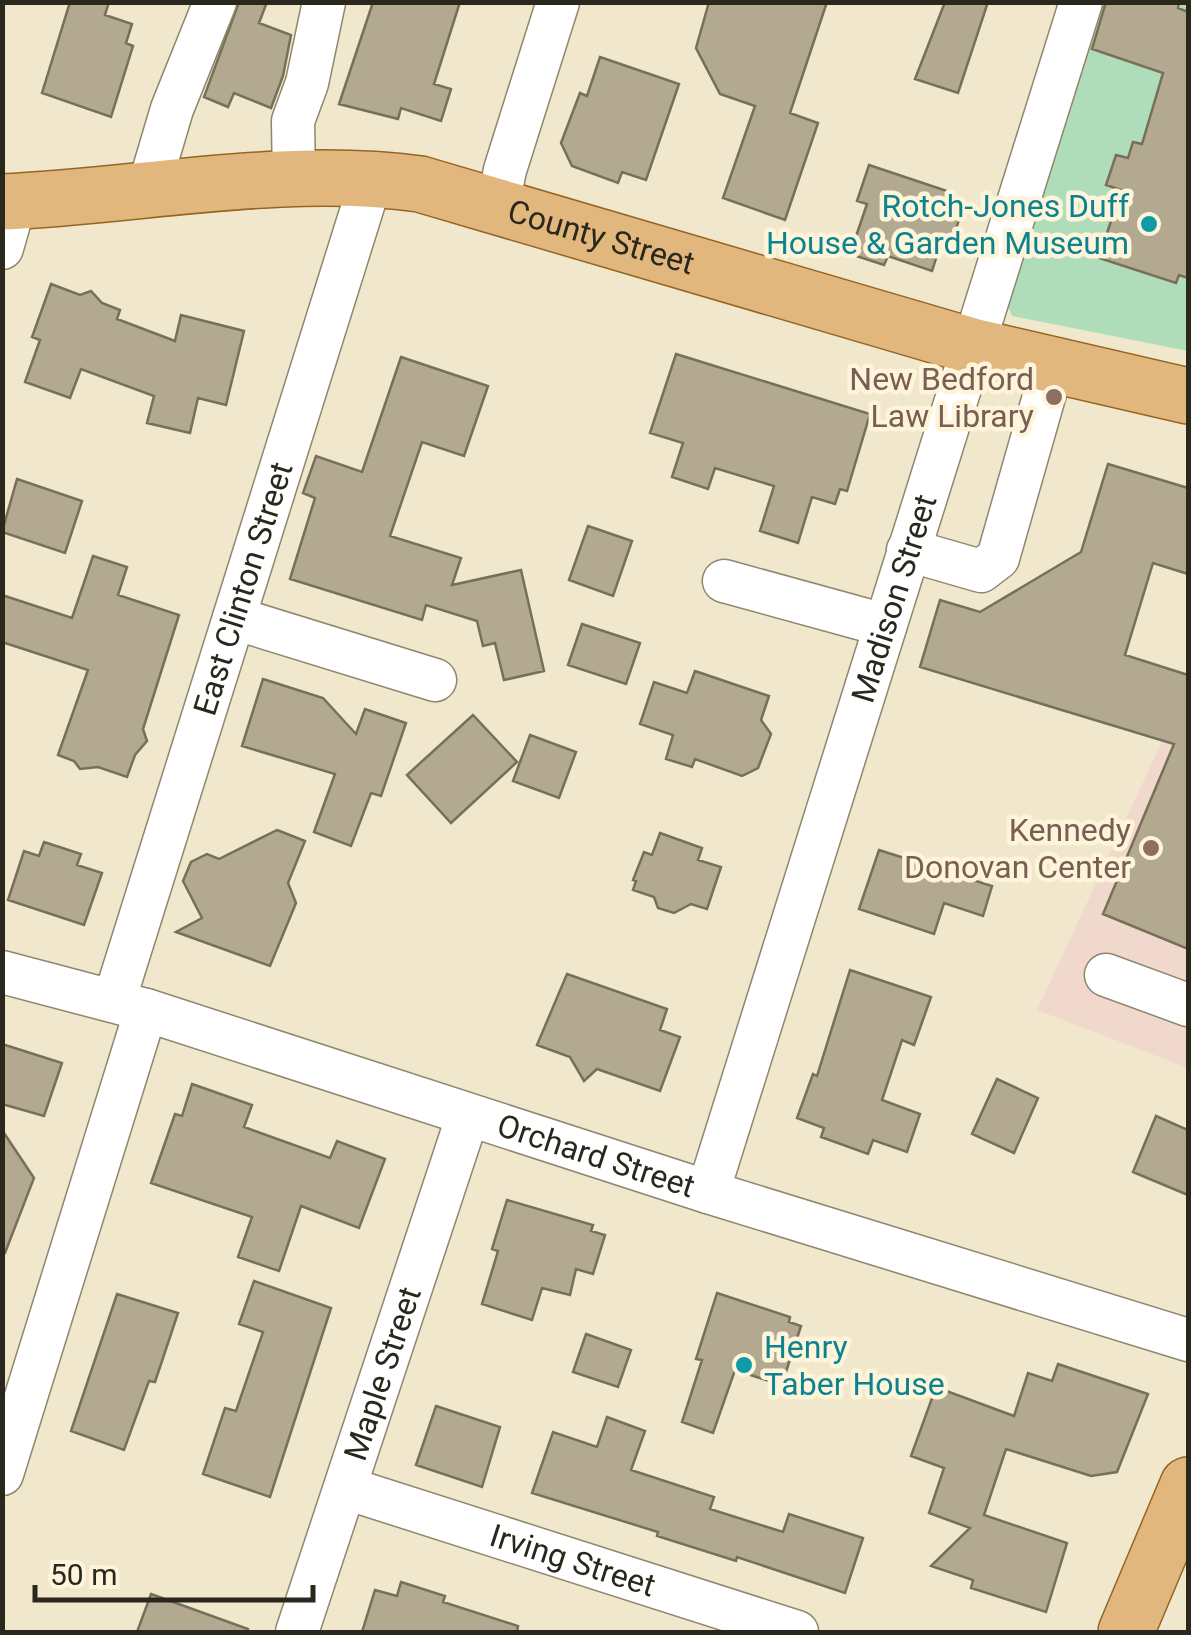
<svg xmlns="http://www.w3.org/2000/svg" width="1191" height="1635" font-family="Roboto,sans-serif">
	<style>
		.education { fill: #f0d8cd }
		.green { fill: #b0ddb9 }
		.building { fill: #b2a990; stroke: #776f57; stroke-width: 2.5 }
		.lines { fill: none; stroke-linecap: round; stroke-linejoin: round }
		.minor-casing { stroke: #8f866e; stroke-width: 45 }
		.major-casing { stroke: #956524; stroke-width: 58 }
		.minor { stroke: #fff; stroke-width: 42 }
		.major { stroke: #e2b77e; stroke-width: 55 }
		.culture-dot { fill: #0f9aa8; stroke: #fef4d9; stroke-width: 4 }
		.education-dot { fill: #8d6e63; stroke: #fef4d9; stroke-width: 4 }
		.labels { text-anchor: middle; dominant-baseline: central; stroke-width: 9; stroke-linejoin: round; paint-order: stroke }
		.culture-label { font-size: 32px; fill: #0d838f; stroke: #fef4d9; text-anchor: end }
		.street-label { font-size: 32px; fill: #2a271d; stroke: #fef4d9 }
		.education-label { font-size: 32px; fill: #785e54; stroke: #fef4d9; text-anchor: end }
	</style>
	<rect width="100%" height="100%" fill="#f0e7cc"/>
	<path class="education" d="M1188 686V1068L1037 1010Z"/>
	<path class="green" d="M1101 3H1188V351L1012 316 1007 303Z"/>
	<path class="building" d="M70 2H109L105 15 132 24 126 43 133 46 111 117 42 93Z
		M239 2H267L259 23 291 35 283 76 271 108 234 93 228 107 204 97Z
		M373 2H460L434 84 451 89 441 121 401 108 398 119 339 104Z
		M709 2H827L790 113 818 123 785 220 723 198 755 106 720 94 696 48Z
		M945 2H988L958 93 915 79Z
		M1106 2H1179L1178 8 1188 12V278L1179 275 1176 283 1099 258 1121 190 1106 185 1116 155 1128 158 1133 142 1142 144 1163 73 1092 49Z
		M600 57 679 84 646 180 622 172 618 183 572 166 561 143 580 93 587 96Z
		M869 165 947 191 941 208 961 214 951 243 942 240 932 271 888 256 884 265 850 254 867 204 857 201Z
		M51 284 80 295 91 291 102 303 120 310 117 319 175 341 181 315 244 331 226 405 198 398 190 433 147 423 154 396 81 369 70 398 25 382 40 340 32 337Z
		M676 354 870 414 847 491 840 489 835 504 812 497 798 543 760 531 774 486 715 468 708 489 672 477 683 443 650 433Z
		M401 357 488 386 464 456 422 442 390 536 461 558 452 585 521 570 544 671 504 680 495 643 483 646 477 621 426 605 422 620 290 579 315 498 303 493 316 456 362 472Z
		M1108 464 1188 488V574L1153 563 1125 655 1188 675V949L1103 914 1174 744 920 667 940 600 980 612 1081 552Z
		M17 479 82 501 65 553 2 532Z
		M588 526 632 541 613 596 569 580Z
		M93 556 127 567 118 595 179 615 143 729 147 741 135 755 127 777 98 767 80 769 74 761 58 755 88 670 2 642V595L72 618Z
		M582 624 640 643 626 684 568 665Z
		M695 671 769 696 761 720 771 734 758 768 742 776 695 759 692 767 666 759 673 735 640 724 654 682 687 693Z
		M263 679 323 698 356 734 365 709 406 723 381 796 371 793 351 846 314 832 335 774 242 746Z
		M473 715 517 762 451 823 407 775Z
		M530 735 576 752 559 798 513 781Z
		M277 830 305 841 288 883 296 903 270 966 176 932 202 918 183 881 191 862 207 854 219 859Z
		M660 833 702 848 698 860 721 867 707 909 691 904 674 913 658 908 654 897 633 890 636 881 633 880 644 852 652 855Z
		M44 842 81 854 77 865 102 873 84 925 8 900 24 851 39 856Z
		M879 850 992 886 983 916 944 903 934 934 859 909Z
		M850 970 931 997 914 1045 902 1040 882 1100 920 1114 907 1152 873 1140 868 1154 821 1137 824 1128 797 1118 813 1074 817 1076Z
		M567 974 667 1009 660 1030 680 1037 660 1091 597 1069 584 1081 570 1057 537 1045Z
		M2 1044 62 1063 44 1116 2 1104Z
		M997 1079 1038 1098 1014 1153 972 1134Z
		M192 1084 252 1105 244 1127 330 1158 337 1141 385 1159 359 1228 301 1206 279 1271 238 1257 252 1217 151 1183 175 1114 182 1116Z
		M1156 1116 1188 1130V1195L1133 1172Z
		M2 1130 34 1178 5 1253 2 1252Z
		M507 1200 593 1225 591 1231 605 1235 593 1274 576 1269 570 1295 542 1288 532 1320 482 1304 498 1251 492 1249Z
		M254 1281 331 1308 270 1497 203 1474 225 1408 236 1411 263 1332 239 1324Z
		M717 1293 790 1317 789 1322 801 1326 784 1378 772 1374 769 1381 735 1370 713 1433 682 1422 702 1360 696 1359Z
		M117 1294 178 1313 155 1382 149 1381 124 1450 71 1431Z
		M586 1334 631 1350 618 1387 573 1372Z
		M1058 1364 1148 1394 1117 1472 1091 1476 1006 1449 984 1515 1067 1543 1046 1612 971 1588 973 1580 931 1566 970 1528 929 1513 944 1468 911 1456 936 1387 1014 1416 1028 1373 1052 1381Z
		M436 1406 500 1427 482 1487 416 1465Z
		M607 1417 645 1431 631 1470 714 1497 710 1509 783 1532 789 1514 863 1538 845 1593 737 1557 736 1561 657 1536 658 1532 532 1493 553 1432 597 1447Z
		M401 1582 445 1596 443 1602 518 1626 517 1632H362L375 1590 397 1596Z
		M151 1594 248 1629 247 1632H137Z"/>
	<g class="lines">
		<defs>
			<g id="minor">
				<path d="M294 180 293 121 307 83 324 2"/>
				<path d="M148 190 172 109 215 2"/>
				<path d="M498 205 505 170 558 2"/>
				<path d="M2 248 15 202"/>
				<path d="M908 550 981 571 998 558 1053 365"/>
				<path d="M724 581 884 625"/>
				<path d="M234 618 435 680"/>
				<path id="s1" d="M2 972 146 1010 708 1192 1188 1340"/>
				<path d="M1106 975 1188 1005"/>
				<path id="s2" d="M114 1001 372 177"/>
				<path id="s3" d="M708 1192 1081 2"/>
				<path d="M2 1474 146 1010"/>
				<path id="s4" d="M346 1488 797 1632"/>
				<path id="s5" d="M297 1632 468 1115"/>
			</g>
			<g id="major">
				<path id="s6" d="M2 202C139 196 284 165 420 184L972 346 1188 396"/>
				<path d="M1126 1632 1188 1485"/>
			</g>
		</defs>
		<use href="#minor" class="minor-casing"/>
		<use href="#major" class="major-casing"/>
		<use href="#minor" class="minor"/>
		<use href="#major" class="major"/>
	</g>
	<g class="culture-dot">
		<circle cx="1149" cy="224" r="10"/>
		<circle cx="744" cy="1365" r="10"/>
	</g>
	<g class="education-dot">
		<circle cx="1054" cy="397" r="10"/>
		<circle cx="1151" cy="848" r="10"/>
	</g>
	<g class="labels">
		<g class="culture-label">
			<text x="1129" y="206">Rotch-Jones Duff<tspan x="1129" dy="37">House &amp; Garden Museum</tspan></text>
			<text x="764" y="1347" text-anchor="start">Henry<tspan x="764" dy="37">Taber House</tspan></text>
		</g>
		<g class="street-label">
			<text stroke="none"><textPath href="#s6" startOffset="608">County Street</textPath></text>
			<text stroke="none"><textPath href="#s2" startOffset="432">East Clinton Street</textPath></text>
			<text stroke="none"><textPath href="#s3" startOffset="622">Madison Street</textPath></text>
			<text stroke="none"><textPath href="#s1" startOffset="622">Orchard Street</textPath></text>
			<text stroke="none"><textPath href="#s5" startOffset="272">Maple Street</textPath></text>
			<text stroke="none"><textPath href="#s4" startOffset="238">Irving Street</textPath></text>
		</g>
		<g class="education-label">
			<text x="1034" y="379">New Bedford<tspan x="1034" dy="37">Law Library</tspan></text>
			<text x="1131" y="830">Kennedy<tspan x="1131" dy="37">Donovan Center</tspan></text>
		</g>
	</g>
	<rect width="1191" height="1635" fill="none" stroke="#2a271d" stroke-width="10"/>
	<path d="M35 1585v15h278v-15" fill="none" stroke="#2a271d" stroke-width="5"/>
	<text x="50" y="1585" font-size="30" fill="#2a271d" stroke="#fef4d9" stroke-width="8" paint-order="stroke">50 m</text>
</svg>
